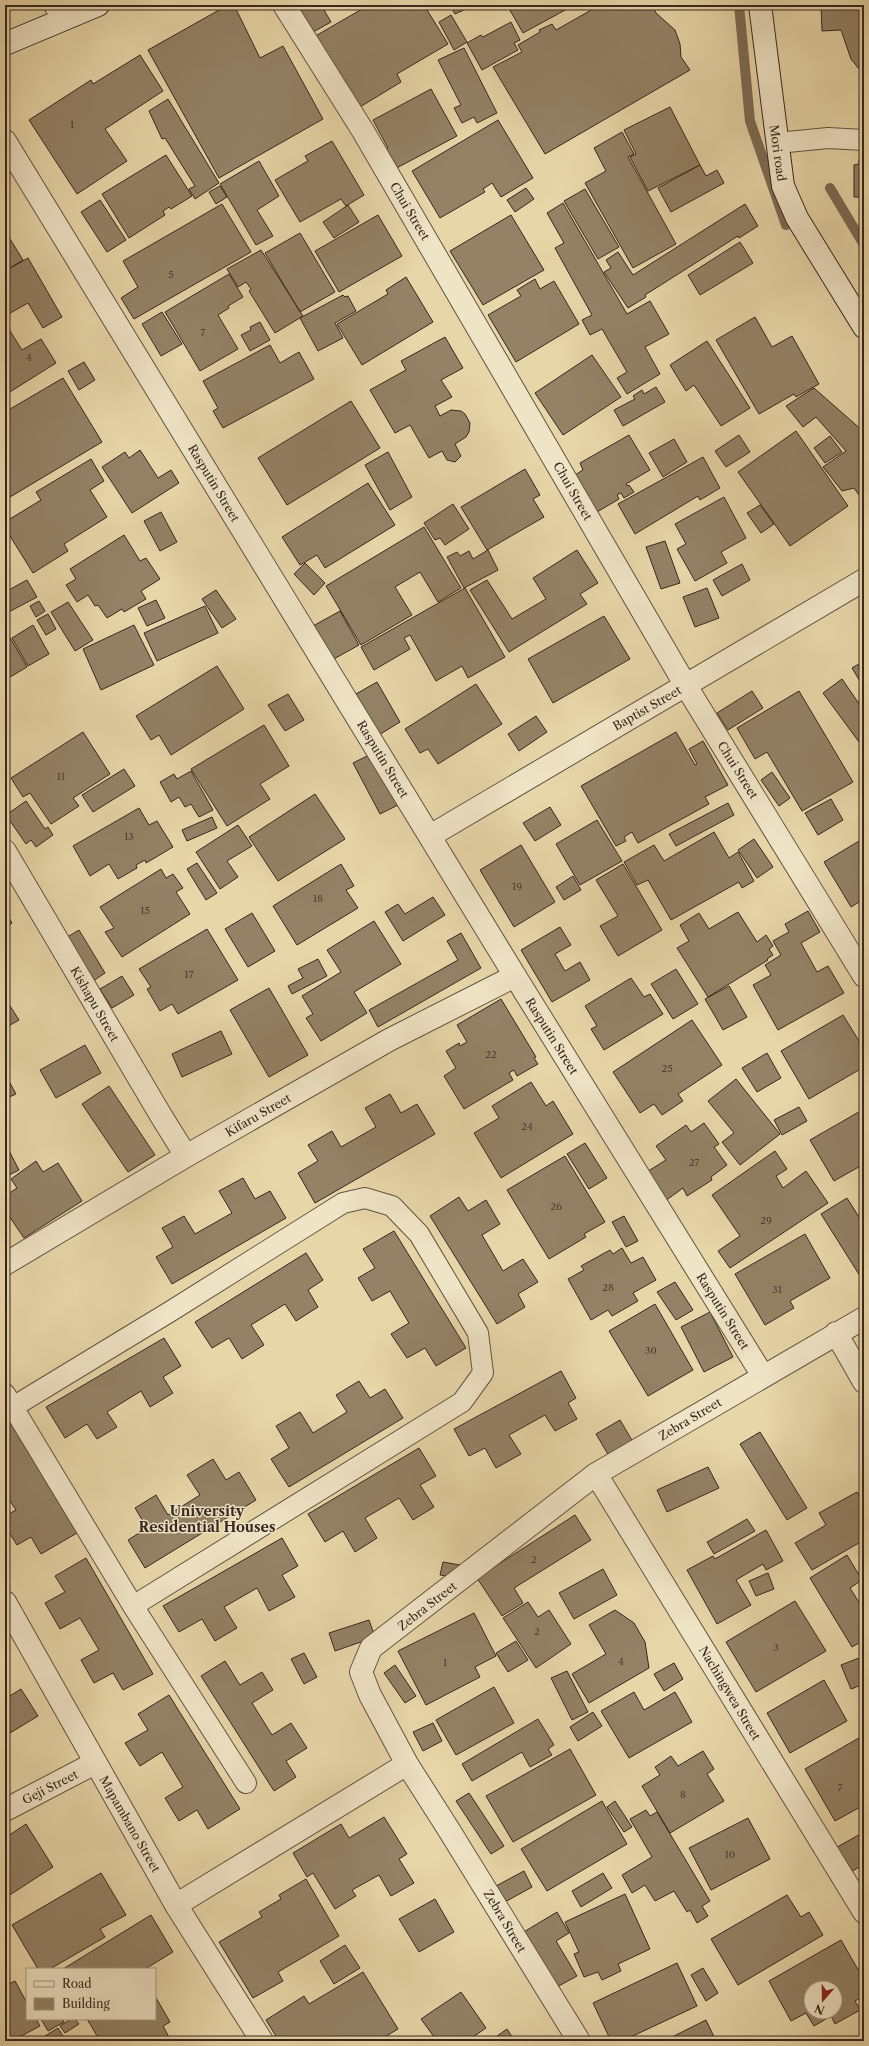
<svg xmlns="http://www.w3.org/2000/svg" width="869" height="2046" font-family="'Libre Caslon Text',serif">
	<style>
		.lines { fill: none; stroke-linecap: round; stroke-linejoin: round }
		.stream { stroke: #7d6c55; stroke-width: 10 }
		.building { fill: #938266; stroke: #37271f; fill-rule: evenodd }
		.lane-casing { stroke: #635341; stroke-width: 22 }
		.street-casing { stroke: #635341; stroke-width: 24 }
		.secondary-casing { stroke: #37271f; stroke-width: 24 }
		.lane { stroke: #efe4c6; stroke-width: 20 }
		.street { stroke: #efe4c6; stroke-width: 22 }
		.secondary { stroke: #efe4c6; stroke-width: 22 }
		.labels { text-anchor: middle; dominant-baseline: central; stroke-width: 3; stroke-linejoin: round; paint-order: stroke }
		.number-label { font-size: 10px; fill: #4e3e31 }
		.street-label { font-size: 12px; fill: #37271f; stroke: #efe4c6 }
		.quarter-label { font-size: 14px; font-weight: bold; fill: #37271f; stroke: #efe4c6 }
	</style>
	<rect width="100%" height="100%" fill="#e7d6a8"/>
	<filter id="stains"><feTurbulence type="fractalNoise" baseFrequency=".005" numOctaves="4"/><feColorMatrix values="0 0 0 0 .2 0 0 0 0 .09 0 0 0 0 .02 0 0 0 .5 -.17"/></filter>
	<radialGradient id="worn" r=".72"><stop offset=".6" stop-color="#630" stop-opacity="0"/><stop offset="1" stop-color="#630" stop-opacity=".3"/></radialGradient>
	<g class="lines">
		<path class="stream" d="M739 5 750 121 786 225
			M830 188 864 245"/>
	</g>
	<path class="building" d="M228 5H234L260 58 283 46 323 119 219 178 148 50Z
		M293 5H321L331 22 306 36Z
		M369 5H424L448 44 397 74 401 82 355 110 312 38Z
		M450 5H475L455 14Z
		M507 5H564L567 9 523 33Z
		M600 5H652L656 13 675 30 680 44 681 57 690 70 545 154 493 67 522 52 518 45 540 32 539 30 552 24 556 30Z
		M821 5H864V75L851 59 841 30 822 31Z
		M451 15 467 42 454 50 439 22Z
		M511 22 520 40 514 43 518 50 482 70 467 43 481 35 483 37Z
		M464 48 497 113 477 123 474 117 462 123 454 108 461 105 438 60Z
		M140 55 163 91 105 129 127 161 77 194 29 120 91 80 93 84Z
		M431 89 457 136 391 171 381 152 388 148 373 120Z
		M168 99 219 183 195 199 189 189 195 186 165 138 162 139 149 111Z
		M670 107 700 165 648 191 630 157 636 154 624 130Z
		M498 120 533 178 501 197 492 183 483 189 485 192 440 218 412 171Z
		M622 132 634 154 628 157 676 244 633 268 585 183 606 171 594 148Z
		M332 141 364 195 346 206 341 199 300 222 275 180 308 161 305 156Z
		M166 155 192 196 171 209 169 207 163 211 165 215 129 238 102 194Z
		M859 160H864V197H854V165L859 164Z
		M259 161 279 196 257 210 273 236 256 245 220 184Z
		M700 165 706 176 717 170 724 183 671 212 658 188Z
		M220 186 227 197 216 204 209 192Z
		M526 188 534 199 515 212 507 200Z
		M585 189 619 247 598 259 564 201Z
		M100 200 126 240 107 252 81 212Z
		M563 203 627 314 650 301 669 334 645 347 660 374 627 394 617 378 627 372 602 329 590 335 582 320 592 315 555 248 564 243 547 213Z
		M222 204 251 252 134 319 121 298 138 287 123 261Z
		M745 204 758 226 739 238 738 236 645 295 646 297 628 308 604 272 611 268 606 260 618 252 633 275Z
		M348 205 359 222 334 238 323 222Z
		M378 215 402 256 339 292 315 251Z
		M511 215 544 270 483 305 450 251Z
		M5 231 23 260 5 271Z
		M300 233 335 292 300 312 265 253Z
		M740 242 753 263 700 295 688 275Z
		M261 250 303 316 275 333 249 291 251 289 246 282 238 287 227 269Z
		M28 258 62 317 43 328 28 303 5 316V271Z
		M229 274 243 297 228 306 229 308 218 315 238 349 200 371 165 312Z
		M406 277 433 322 362 365 337 324 388 294 386 290Z
		M535 279 540 289 554 281 579 324 516 362 488 315 521 296 517 290Z
		M343 295 345 297 348 296 356 311 335 323 343 338 318 351 300 318Z
		M162 312 182 344 161 356 142 324Z
		M755 317 772 347 792 336 819 384 796 397 794 394 759 414 716 340Z
		M260 322 270 340 250 351 241 335 251 330 250 327Z
		M5 323 22 350 41 339 56 363 5 395Z
		M445 337 463 368 441 380 452 397 435 406 440 416 451 410 461 411 465 414 470 423 469 432 466 437 455 444 461 456 455 462 447 460 442 451 429 458 410 425 395 433 370 390 406 370 401 361Z
		M707 341 750 408 721 426 694 385 686 391 670 365Z
		M270 345 280 363 299 352 314 379 223 428 213 411 218 408 203 381Z
		M592 355 621 397 563 435 535 393Z
		M84 362 95 380 79 390 68 371Z
		M63 378 102 442 5 500V412Z
		M656 387 665 402 623 426 614 410 635 399 633 396 642 390 644 394Z
		M814 388 864 432V502L854 488 842 491 823 467 846 451 816 417 803 427 786 406Z
		M351 401 380 448 287 505 258 458Z
		M796 431 848 506 790 546 738 472Z
		M629 435 650 470 626 484 627 486 629 485 634 492 624 498 621 493 617 495 619 499 597 512 575 475 583 470 580 463Z
		M739 435 750 452 726 467 715 451Z
		M830 436 842 452 825 463 814 448Z
		M674 439 687 462 663 477 649 453Z
		M140 450 158 478 171 470 179 483 132 513 102 467 125 452 129 458Z
		M388 452 412 497 390 510 365 465Z
		M703 457 720 488 700 500 698 496 635 534 618 504Z
		M91 459 104 481 90 490 107 517 64 544 68 551 33 573 5 528V522L41 500 36 492Z
		M525 469 540 495 533 499 544 517 487 550 461 507Z
		M368 483 395 525 325 568 317 555 300 565 282 537Z
		M724 497 746 538 721 552 727 563 695 581 677 549 686 544 675 524Z
		M453 504 469 529 445 545 440 538 435 540 424 523Z
		M760 505 774 524 761 533 747 513Z
		M161 512 177 542 160 551 144 521Z
		M424 527 461 588 438 602 420 572 395 587 412 615 361 645 326 586Z
		M124 535 140 561 146 558 160 579 141 591 146 599 124 612 122 609 107 618 98 605 95 606 88 595 77 602 66 585 76 579 70 569Z
		M665 541 680 583 661 589 646 547Z
		M488 550 498 570 464 588 447 557 457 552 460 556 469 551 473 559Z
		M577 550 598 583 580 594 587 604 509 652 470 590 487 580 512 619 546 599 533 578Z
		M305 563 325 583 314 595 294 574Z
		M742 564 750 580 722 596 713 580Z
		M27 580 37 597 5 614V592Z
		M465 588 505 657 468 678 462 666 436 681 410 635 404 638 410 649 374 670 361 647Z
		M707 588 719 618 695 627 683 597Z
		M216 590 236 619 222 628 202 599Z
		M156 600 165 618 147 626 138 608Z
		M39 601 45 611 36 617 30 606Z
		M68 602 93 640 75 651 51 612Z
		M205 606 218 633 157 661 144 633Z
		M340 611 359 645 332 660 313 626Z
		M48 614 56 629 46 635 37 620Z
		M604 616 630 659 553 703 528 659Z
		M33 625 49 654 28 666 12 638Z
		M134 625 154 665 101 690 83 649Z
		M5 629 27 667 5 680Z
		M864 661V688L852 668Z
		M217 666 244 709 171 755 159 735 151 740 136 716Z
		M842 679 864 711V739L859 742 823 693Z
		M377 682 400 722 379 735 356 694Z
		M476 684 502 724 438 764 428 749 420 753 405 729Z
		M752 691 763 708 728 730 717 713Z
		M799 691 853 782 802 811 767 752 755 759 737 728Z
		M288 694 304 720 285 731 268 705Z
		M536 716 547 732 519 751 508 734Z
		M264 725 289 766 260 784 270 799 227 826 191 769Z
		M83 732 110 774 73 798 79 806 51 824 30 793 23 797 11 778Z
		M676 732 695 765 697 764 689 749 703 741 728 785 705 797 709 804 638 843 632 832 624 837 626 841 616 846 581 786Z
		M373 753 400 804 380 814 353 763Z
		M124 769 135 786 93 812 82 795Z
		M191 771 213 810 199 817 191 804 185 807 179 797 171 802 160 782 174 774 177 779Z
		M772 772 790 798 779 806 761 780Z
		M315 794 345 839 278 881 249 837Z
		M831 799 843 820 818 835 805 813Z
		M26 801 45 829 48 827 53 835 36 847 31 840 26 844 6 815Z
		M728 803 734 815 676 846 669 834Z
		M550 807 561 825 535 841 523 823Z
		M139 808 149 825 157 821 173 847 146 863 145 860 136 865 137 868 118 879 109 864 90 876 73 846Z
		M212 817 217 828 187 841 182 830Z
		M597 820 622 861 580 885 556 844Z
		M238 825 252 846 227 861 238 877 220 889 196 852Z
		M714 832 729 858 738 852 754 881 742 888 739 882 671 920 648 880 637 885 624 862 654 845 664 861Z
		M864 838V899L851 907 824 862Z
		M754 839 773 867 757 878 738 850Z
		M521 845 555 902 514 927 480 870Z
		M197 863 217 893 206 900 187 869Z
		M341 864 354 886 346 890 358 908 297 945 273 906Z
		M623 864 662 930 618 956 600 926 618 916 596 880Z
		M161 869 166 878 173 874 183 888 176 892 190 914 122 957 105 932 114 928 100 907Z
		M573 876 581 890 564 900 556 887Z
		M433 897 445 915 403 941 385 912 398 904 405 914Z
		M5 911 12 923 5 928Z
		M808 911 820 932 801 943 817 972 828 966 844 993 778 1030 753 985 771 975 765 965 781 955 773 941 789 932 785 924Z
		M738 912 757 942 766 935 773 946 769 949 773 955 767 959 768 960 708 997 677 948 689 941 680 925 699 913 709 929Z
		M252 913 275 951 248 967 225 929Z
		M374 921 401 964 354 992 367 1013 321 1041 306 1018 313 1014 302 996 341 972 327 950Z
		M560 927 571 945 555 954 565 971 580 962 590 980 552 1002 521 950Z
		M207 929 238 980 178 1014 172 1004 160 1011 147 989 151 987 139 969Z
		M79 930 105 973 90 983 64 939Z
		M461 933 481 968 378 1027 369 1010 458 960 447 941Z
		M318 959 327 976 292 994 288 986 303 978 298 969Z
		M676 969 698 1004 673 1019 651 984Z
		M122 976 134 995 112 1008 100 989Z
		M631 978 644 997 650 994 663 1014 604 1050 591 1029 597 1026 585 1006Z
		M729 986 747 1017 723 1030 705 999Z
		M269 988 308 1055 269 1077 230 1010Z
		M5 998 19 1020 5 1028Z
		M501 999 536 1057 534 1058 538 1064 517 1076 514 1070 509 1073 513 1080 464 1109 444 1076 456 1068 446 1051 459 1043 460 1046 467 1042 457 1025Z
		M843 1015 864 1049V1067L809 1099 781 1051Z
		M692 1020 722 1065 678 1094 683 1101 662 1115 654 1104 640 1113 613 1072Z
		M221 1031 232 1054 182 1077 172 1054Z
		M85 1045 101 1073 56 1098 40 1070Z
		M767 1053 781 1078 757 1092 742 1068Z
		M5 1074 16 1094 5 1099Z
		M736 1079 780 1134 740 1165 722 1142 734 1133 708 1101Z
		M531 1082 546 1106 553 1101 573 1134 501 1178 474 1133 499 1118 492 1106Z
		M109 1086 155 1155 128 1172 82 1104Z
		M390 1094 401 1113 417 1104 435 1134 315 1203 298 1173 318 1161 308 1145 332 1131 341 1147 376 1127 365 1108Z
		M799 1107 807 1121 782 1135 774 1120Z
		M864 1109V1164L834 1181 810 1140Z
		M704 1123 719 1144 714 1147 727 1165 711 1177 712 1180 687 1196 683 1188 661 1204 645 1173 666 1160 656 1146 686 1125 691 1132Z
		M5 1143 19 1170 5 1177Z
		M585 1143 607 1178 589 1189 567 1154Z
		M775 1151 787 1169 776 1176 783 1188 806 1171 828 1203 730 1268 718 1251 740 1236 712 1195Z
		M565 1156 605 1222 584 1234 586 1237 549 1259 507 1190Z
		M36 1161 43 1172 58 1163 82 1201 24 1238 5 1210V1196L17 1188 11 1179Z
		M243 1178 255 1199 270 1191 286 1218 172 1284 156 1257 173 1247 162 1228 184 1216 195 1234 232 1213 219 1191Z
		M864 1191V1201L859 1193Z
		M459 1197 468 1211 486 1200 500 1224 482 1235 503 1271 523 1259 538 1282 518 1294 525 1307 497 1324 430 1216Z
		M847 1198 864 1225V1273L860 1276 821 1214Z
		M624 1216 638 1241 626 1247 612 1222Z
		M394 1231 466 1348 436 1366 425 1348 407 1358 391 1334 409 1323 390 1291 372 1301 358 1278 375 1268 363 1249Z
		M805 1234 830 1278 790 1301 794 1308 765 1325 735 1274Z
		M622 1248 631 1263 643 1257 656 1280 633 1293 638 1301 612 1316 608 1310 591 1320 568 1279 584 1270 581 1266 610 1250 613 1254Z
		M306 1253 323 1280 308 1290 318 1307 296 1321 285 1304 251 1325 264 1345 242 1359 229 1338 212 1348 195 1322Z
		M675 1282 693 1310 676 1320 657 1292Z
		M655 1304 693 1370 648 1396 609 1331Z
		M710 1312 733 1357 704 1372 681 1327Z
		M164 1338 181 1366 163 1377 173 1393 150 1407 141 1391 107 1412 117 1427 97 1439 87 1424 65 1438 46 1407Z
		M561 1371 576 1398 568 1403 577 1419 555 1431 545 1415 509 1435 521 1454 496 1468 485 1448 469 1456 454 1429Z
		M359 1381 370 1398 385 1389 403 1418 289 1487 271 1459 289 1448 276 1426 300 1412 313 1433 347 1412 336 1395Z
		M8 1419 77 1533 41 1554 31 1537 17 1545 5 1526V1516L16 1510 5 1493V1420Z
		M620 1420 633 1442 609 1456 596 1434Z
		M760 1432 807 1508 787 1520 740 1444Z
		M419 1448 436 1476 420 1485 434 1507 413 1520 399 1498 365 1518 377 1538 355 1552 343 1531 325 1542 308 1514Z
		M213 1459 226 1480 239 1472 256 1500 145 1568 128 1540 147 1528 135 1508 156 1495 168 1515 200 1495 187 1475Z
		M708 1467 719 1488 667 1512 657 1490Z
		M857 1492 864 1503V1540L812 1570 795 1543 826 1525 819 1513Z
		M575 1515 591 1540 514 1588 523 1603 502 1616 477 1578Z
		M747 1519 755 1531 714 1554 707 1542Z
		M766 1530 783 1561 766 1570 763 1564 736 1580 751 1605 717 1624 687 1570 713 1556 715 1559Z
		M282 1538 298 1566 282 1575 295 1597 269 1611 257 1588 224 1607 237 1628 215 1641 202 1619 179 1632 163 1606Z
		M847 1555 862 1580 850 1588 862 1607 864 1606V1640L852 1647 810 1578Z
		M86 1558 153 1674 123 1690 113 1673 94 1683 81 1660 99 1650 80 1618 60 1629 45 1603 65 1592 55 1576Z
		M443 1562 460 1565 458 1578 440 1575Z
		M864 1563V1575L859 1566Z
		M603 1569 617 1595 574 1619 559 1593Z
		M768 1573 774 1589 756 1596 749 1581Z
		M795 1601 826 1651 756 1692 726 1642Z
		M528 1602 538 1617 549 1610 571 1644 536 1668 503 1618Z
		M615 1610 634 1623 645 1642 649 1668 589 1703 572 1674 606 1654 589 1625Z
		M474 1613 496 1656 475 1667 480 1677 426 1705 398 1651Z
		M369 1620 375 1637 335 1651 329 1633Z
		M516 1641 528 1660 508 1672 496 1653Z
		M304 1653 317 1677 304 1684 291 1659Z
		M864 1656V1684L851 1689 841 1665Z
		M225 1661 240 1685 262 1672 273 1690 252 1703 272 1735 291 1723 307 1748 286 1761 296 1777 274 1791 201 1676Z
		M674 1663 683 1679 664 1691 654 1674Z
		M395 1665 416 1696 405 1703 384 1673Z
		M567 1671 588 1712 572 1720 551 1678Z
		M824 1680 847 1721 790 1753 767 1713Z
		M494 1687 514 1723 456 1755 436 1720Z
		M21 1689 38 1716 5 1736V1699Z
		M634 1692 644 1710 675 1692 692 1722 629 1758 601 1711Z
		M169 1695 240 1809 208 1829 197 1810 179 1821 165 1798 183 1787 162 1752 140 1766 125 1743 148 1730 138 1714Z
		M593 1712 602 1726 578 1741 570 1727Z
		M538 1719 554 1745 548 1749 552 1755 530 1767 522 1752 472 1781 462 1764Z
		M433 1723 442 1741 423 1751 413 1732Z
		M864 1735V1805L835 1821 805 1769Z
		M570 1749 596 1795 513 1842 486 1796Z
		M703 1751 714 1769 707 1774 724 1801 670 1833 642 1786 660 1775 655 1767 671 1756 678 1766Z
		M469 1793 504 1846 491 1854 456 1801Z
		M602 1801 627 1844 547 1891 521 1849Z
		M615 1801 632 1827 624 1832 607 1807Z
		M646 1810 650 1816 657 1812 710 1901 702 1906 708 1916 697 1923 690 1910 687 1912 674 1891 655 1901 645 1885 632 1893 622 1875 652 1857 630 1819Z
		M384 1817 407 1854 399 1859 414 1883 391 1896 379 1875 352 1890 356 1896 335 1909 313 1873 307 1877 293 1853 341 1824 349 1838Z
		M748 1818 770 1859 711 1890 689 1848Z
		M26 1824 53 1867 5 1898V1838Z
		M864 1832V1864L846 1875 832 1850Z
		M524 1871 532 1887 505 1902 496 1886Z
		M101 1873 126 1915 100 1929 105 1937 50 1969H38L12 1925Z
		M603 1873 612 1888 581 1907 572 1891Z
		M306 1879 339 1936 278 1972 283 1981 253 1998 219 1942 262 1917 259 1912 281 1899 279 1895Z
		M625 1894 650 1949 618 1964 621 1971 602 1980 598 1972 584 1977 574 1954 579 1952 565 1922Z
		M787 1895 801 1917 809 1912 823 1935 738 1985 711 1939Z
		M435 1899 454 1932 419 1952 399 1919Z
		M557 1912 569 1933 556 1941 577 1976 555 1988 522 1933Z
		M151 1915 173 1952 145 1969H63Z
		M841 1940 864 1980V1996L855 2001 860 2010 835 2024 831 2016 814 2026 806 2013 791 2021 769 1981ZM811 1988H835V2012H811Z
		M345 1945 360 1968 334 1984 320 1961Z
		M677 1963 697 2006 622 2041H611L593 2003Z
		M703 1968 718 1993 706 2001 691 1975Z
		M363 1972 398 2029 378 2041H279L266 2020 304 1996 309 2004Z
		M15 1981 27 2003V2019H36L40 2026 12 2041H5V1986Z
		M461 1992 486 2028 467 2041H437L421 2019Z
		M155 1996 170 2022 163 2026 171 2041H100L87 2019H155Z
		M41 2019H63L64 2022 48 2031Z
		M71 2019H75L79 2024 65 2033 60 2026Z
		M706 2020 716 2041H664Z
		M58 2028 66 2041H37Z
		M507 2029 515 2041H490Z"/>
	<g class="lines">
		<defs>
			<path id="lane" d="M777 143 828 138 864 140
				M5 1394 133 1606 246 1783
				M13 1407 171 1311 343 1203 365 1198 392 1206 419 1234 478 1333 483 1373 462 1402 133 1606"/>
			<path id="street" d="M55 5 64 19
				M284 5 363 131 686 686 864 976
				M5 141 515 976 763 1376
				M430 836 864 580
				M5 851 160 1114 186 1156
				M5 1264 186 1156 389 1040 515 976
				M836 1333 864 1382
				M596 1474 864 1912
				M5 1602 176 1905 262 2041
				M5 1810 95 1763
				M176 1905 407 1764
				M579 2041 449 1830 407 1764 370 1695 361 1672 371 1648 596 1474 864 1318"/>
			<path id="secondary" d="M760 5 783 186 797 218 864 327
				M5 44 98 5"/>
		</defs>
		<use href="#lane" class="lane-casing"/>
		<use href="#street" class="street-casing"/>
		<use href="#secondary" class="secondary-casing"/>
		<use href="#lane" class="lane"/>
		<use href="#street" class="street"/>
		<use href="#secondary" class="secondary"/>
	</g>
	<g class="labels">
		<g class="number-label">
			<text x="72" y="124">1</text>
			<text x="171" y="274">5</text>
			<text x="203" y="332">7</text>
			<text x="29" y="357">4</text>
			<text x="61" y="776">11</text>
			<text x="129" y="836">13</text>
			<text x="517" y="886">19</text>
			<text x="318" y="898">18</text>
			<text x="145" y="910">15</text>
			<text x="189" y="974">17</text>
			<text x="491" y="1054">22</text>
			<text x="667" y="1068">25</text>
			<text x="527" y="1126">24</text>
			<text x="694" y="1162">27</text>
			<text x="556" y="1206">26</text>
			<text x="766" y="1220">29</text>
			<text x="608" y="1287">28</text>
			<text x="777" y="1289">31</text>
			<text x="651" y="1350">30</text>
			<text x="534" y="1559">2</text>
			<text x="537" y="1631">2</text>
			<text x="776" y="1647">3</text>
			<text x="621" y="1661">4</text>
			<text x="445" y="1662">1</text>
			<text x="840" y="1787">7</text>
			<text x="683" y="1794">8</text>
			<text x="730" y="1854">10</text>
		</g>
		<g class="street-label">
			<text transform="translate(778 153) rotate(82)">Mori road</text>
			<text transform="translate(410 211) rotate(59)">Chui Street</text>
			<text transform="translate(214 483) rotate(59)">Rasputin Street</text>
			<text transform="translate(573 491) rotate(60)">Chui Street</text>
			<text transform="translate(647 708) rotate(-30)">Baptist Street</text>
			<text transform="translate(383 759) rotate(59)">Rasputin Street</text>
			<text transform="translate(738 770) rotate(58)">Chui Street</text>
			<text transform="translate(95 1004) rotate(60)">Kishapu Street</text>
			<text transform="translate(552 1036) rotate(58)">Rasputin Street</text>
			<text transform="translate(258 1115) rotate(-30)">Kifaru Street</text>
			<text transform="translate(723 1311) rotate(58)">Rasputin Street</text>
			<text transform="translate(690 1419) rotate(-31)">Zebra Street</text>
			<text transform="translate(427 1606) rotate(-38)">Zebra Street</text>
			<text transform="translate(730 1693) rotate(59)">Nachingwea Street</text>
			<text transform="translate(50 1787) rotate(-27)">Geji Street</text>
			<text transform="translate(130 1824) rotate(60)">Mapambano Street</text>
			<text transform="translate(505 1921) rotate(59)">Zebra Street</text>
		</g>
		<g class="quarter-label">
			<text x="207" y="1511">University<tspan x="207" dy="16">Residential Houses</tspan></text>
		</g>
	</g>
	<rect width="869" height="2046" fill="none" stroke="#e7d6a8" stroke-width="20"/>
	<rect x="6" y="6" width="857" height="2034" fill="none" stroke="#37271f" stroke-width="2"/>
	<rect x="10" y="10" width="849" height="2026" fill="none" stroke="#37271f"/>
	<rect x="26" y="1968" width="130" height="52" fill="#efe4c6" stroke="#a59883"/>
	<rect x="34" y="1981" width="20" height="6" fill="#efe4c6" stroke="#a59883"/>
	<text x="62" y="1988" font-size="12" fill="#37271f">Road</text>
	<rect x="34" y="1998" width="20" height="12" fill="#938266" stroke="#a59883"/>
	<text x="62" y="2008" font-size="12" fill="#37271f">Building</text>
	<g transform="translate(823 2000) rotate(200)"><circle r="19" fill="#efe4c6" stroke="#a59883"/>
	<path d="M0-3L7 15L0 10L-7 15Z" fill="#8f2418"/>
	<text y="-6" font-size="11" font-weight="bold" text-anchor="middle" fill="#37271f">N</text>
	</g>
	<rect width="100%" height="100%" filter="url(#stains)"/>
	<rect width="100%" height="100%" fill="url(#worn)"/>
</svg>
